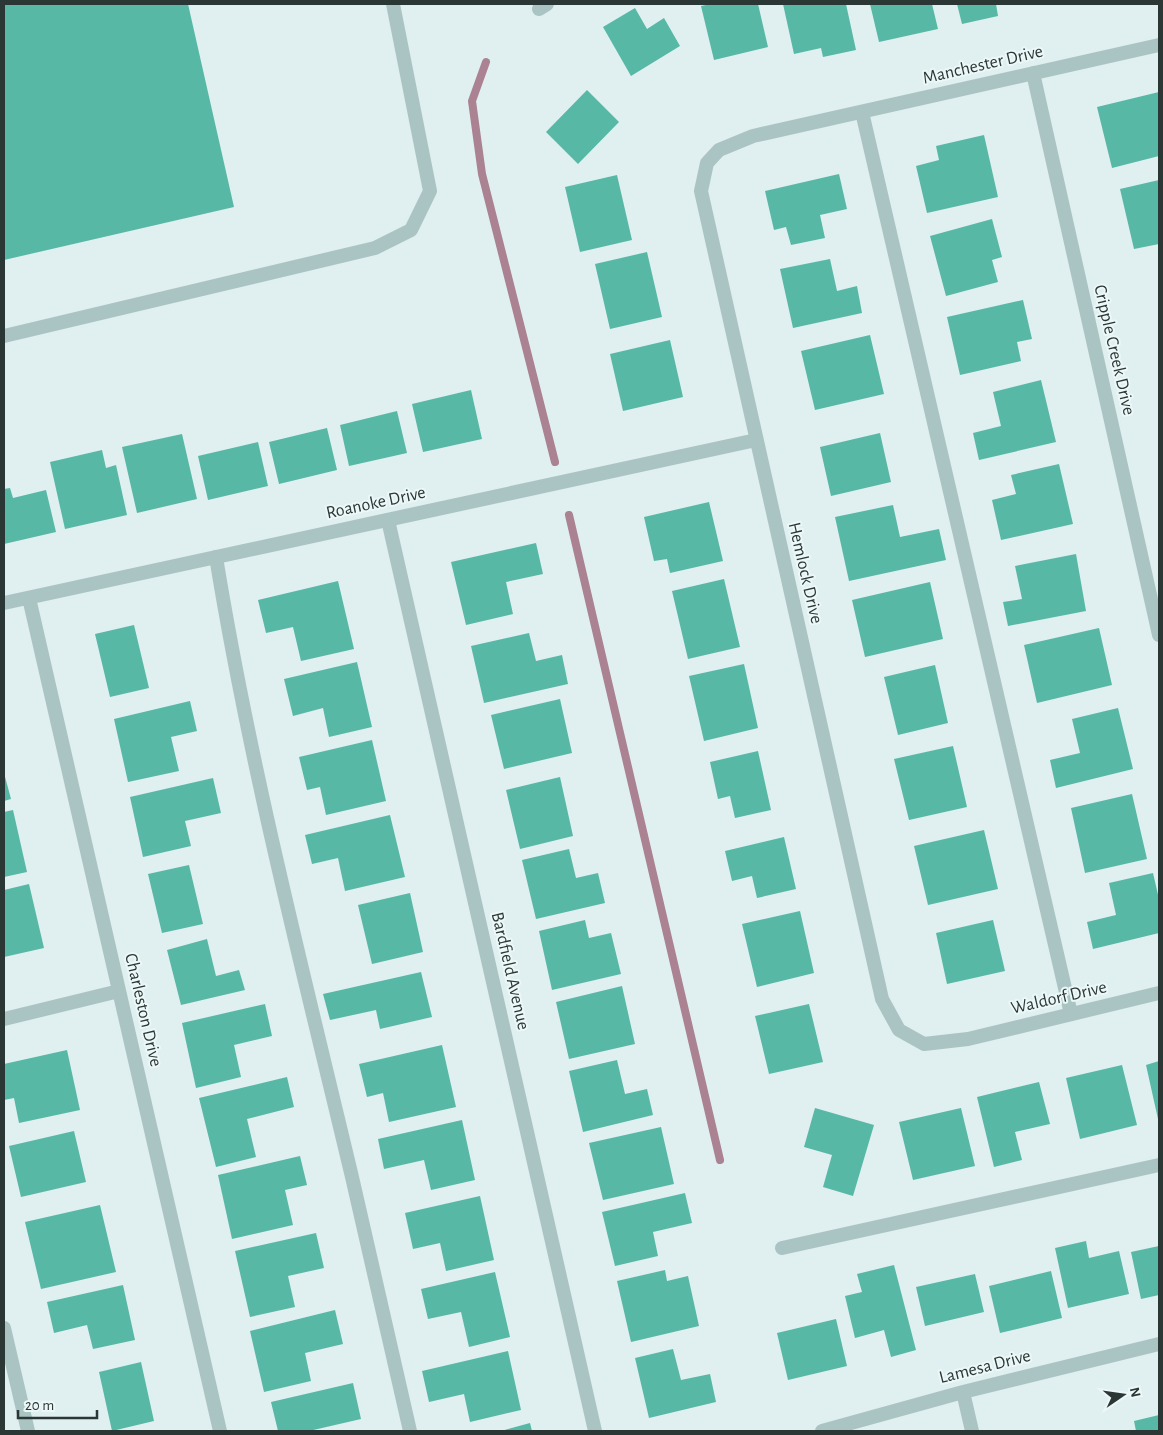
<svg xmlns="http://www.w3.org/2000/svg" width="1163" height="1435" font-family="'Alegreya Sans',sans-serif">
	<style>
		.lines { fill: none; stroke-linecap: round; stroke-linejoin: round }
		.stream { stroke: #aa8292; stroke-width: 8 }
		.building { fill: #57b8a6 }
		.service { stroke: #aac4c4; stroke-width: 14 }
		.minor { stroke: #aac4c4; stroke-width: 14 }
		.tertiary { stroke: #aac4c4; stroke-width: 14 }
		.labels { text-anchor: middle; dominant-baseline: central; stroke-width: 4; stroke-linejoin: round; paint-order: stroke }
		.street-label { font-size: 18px; fill: #2b3735; stroke: #ecf7f8 }
	</style>
	<rect width="100%" height="100%" fill="#e0eff0"/>
	<g class="lines">
		<path class="stream" d="M486 62 472 101 482 174 555 462
			M569 515 720 1160"/>
	</g>
	<path class="building" d="M4 4H188L234 207 4 260Z
		M711 4H758L768 47 714 60 701 6Z
		M783 4H846L856 50 823 57 821 48 794 54Z
		M870 4H932L938 29 879 42Z
		M957 4H996L998 16 962 24Z
		M635 8 647 29 664 18 680 46 631 76 603 27Z
		M587 90 619 122 578 164 546 132Z
		M1159 92V156L1112 168 1097 107Z
		M984 135 998 197 927 213 916 166 939 160 936 146Z
		M839 174 847 209 820 215 825 238 791 245 786 227 774 230 765 191Z
		M617 175 632 240 580 252 565 187Z
		M1159 180V244L1134 249 1120 189Z
		M992 219 1002 257 992 260 998 282 946 296 930 236Z
		M647 252 662 317 610 329 595 264Z
		M830 259 837 291 857 286 862 313 793 328 780 269Z
		M1023 300 1032 339 1017 342 1021 361 960 375 947 317Z
		M870 335 884 394 815 410 801 351Z
		M670 340 683 397 623 411 610 354Z
		M1041 380 1056 442 979 460 973 433 1001 426 993 392Z
		M471 390 482 439 423 452 412 404Z
		M397 411 407 453 349 466 340 425Z
		M327 428 337 470 279 484 269 442Z
		M880 433 891 482 831 496 820 447Z
		M182 434 197 499 137 513 122 447Z
		M258 442 268 486 208 500 198 456Z
		M102 450 106 468 116 465 127 515 65 529 50 462Z
		M1059 464 1073 524 1001 540 992 500 1016 494 1011 475Z
		M10 488 13 498 46 490 56 532 4 544V489Z
		M709 502 723 561 670 573 667 559 654 561 644 517Z
		M893 505 900 537 939 529 946 560 849 581 835 517Z
		M536 543 543 574 506 582 513 614 466 625 451 562Z
		M1076 554 1086 611 1008 626 1003 602 1022 599 1015 566Z
		M724 579 740 647 688 659 672 591Z
		M338 581 354 649 301 661 293 627 266 633 258 600Z
		M930 582 943 639 865 657 852 600Z
		M134 625 149 688 110 697 95 634Z
		M1099 628 1112 685 1037 703 1024 645Z
		M529 633 536 661 562 655 568 684 484 703 471 646Z
		M357 662 372 727 329 737 323 708 293 716 284 679Z
		M744 664 758 728 704 741 689 676Z
		M935 665 948 723 898 735 884 677Z
		M560 699 572 753 504 769 491 715Z
		M190 701 197 731 171 737 179 771 128 782 114 719Z
		M1118 708 1133 769 1056 788 1050 760 1080 753 1072 719Z
		M372 740 386 801 326 815 320 787 307 790 299 757Z
		M953 746 967 807 909 820 894 759Z
		M758 751 771 810 735 818 730 796 718 799 710 762Z
		M4 773 11 799 4 801Z
		M560 777 573 836 520 849 506 790Z
		M213 778 221 813 185 821 191 846 143 857 130 797Z
		M1132 794 1147 859 1085 873 1071 808Z
		M13 810 27 872 4 877V812Z
		M390 815 405 877 345 891 338 858 312 864 305 835Z
		M984 830 998 889 928 905 914 846Z
		M784 837 796 889 757 898 752 876 732 881 725 851Z
		M569 849 576 878 598 873 605 903 536 919 522 860Z
		M189 865 203 924 162 933 148 874Z
		M1153 873 1159 899V933L1093 949 1087 922 1116 915 1109 883Z
		M29 884 44 948 4 957V890Z
		M410 893 423 952 372 964 358 905Z
		M800 911 814 973 757 987 742 924Z
		M585 920 589 938 611 933 621 974 552 990 539 931Z
		M993 920 1005 971 947 984 936 933Z
		M207 939 216 976 239 970 245 990 181 1005 167 950Z
		M421 972 432 1017 380 1029 376 1010 330 1020 323 994Z
		M622 986 635 1044 569 1059 556 1002Z
		M265 1004 272 1036 234 1045 241 1077 196 1088 182 1023Z
		M809 1004 823 1062 769 1074 755 1016Z
		M442 1045 456 1107 389 1122 383 1093 367 1097 359 1064Z
		M67 1050 80 1110 19 1123 14 1098 4 1100V1064Z
		M617 1060 625 1094 647 1089 653 1115 583 1132 569 1071Z
		M1159 1061V1119H1158L1146 1065Z
		M1122 1065 1137 1125 1080 1139 1066 1078Z
		M287 1077 294 1107 247 1119 256 1157 216 1167 199 1098Z
		M1039 1082 1050 1124 1015 1132 1022 1160 994 1167 977 1097Z
		M815 1108 874 1125 853 1196 823 1187 832 1155 804 1147Z
		M961 1108 975 1166 913 1180 899 1122Z
		M462 1120 475 1180 431 1190 424 1160 384 1169 378 1139Z
		M661 1127 674 1184 603 1200 589 1143Z
		M74 1131 86 1182 21 1197 9 1146Z
		M300 1156 307 1185 285 1190 293 1225 232 1239 218 1175Z
		M685 1193 692 1223 653 1232 658 1256 615 1266 602 1212Z
		M480 1196 494 1260 446 1271 440 1243 413 1249 405 1213Z
		M100 1205 116 1272 41 1289 25 1222Z
		M316 1233 324 1268 288 1276 295 1307 250 1317 235 1251Z
		M1086 1241 1089 1258 1119 1251 1129 1294 1068 1308 1055 1248Z
		M1159 1246V1295L1141 1299 1131 1252Z
		M894 1265 916 1350 891 1357 884 1330 855 1338 845 1296 862 1292 857 1274Z
		M665 1270 667 1281 688 1276 699 1326 631 1342 617 1281Z
		M1051 1271 1062 1318 1000 1333 989 1286Z
		M495 1272 510 1337 469 1347 461 1312 428 1319 421 1289Z
		M975 1274 984 1312 925 1326 916 1287Z
		M123 1285 135 1340 93 1349 87 1325 54 1333 47 1302Z
		M335 1310 343 1344 305 1353 311 1381 264 1392 250 1331Z
		M836 1319 847 1366 788 1380 777 1333Z
		M673 1349 681 1380 710 1374 716 1402 649 1418 635 1358Z
		M508 1351 521 1410 470 1422 464 1394 429 1402 422 1371Z
		M141 1362 154 1421 112 1431 99 1372Z
		M353 1383 361 1419 309 1431H278L271 1402Z
		M1159 1415V1431H1136L1134 1421Z
		M530 1423 532 1431H501Z"/>
	<g class="lines">
		<path class="service" d="M539 9 547 4
			M862 112 1071 1014
			M4 336 375 248 411 230 430 191 393 4
			M216 557C250 766 303 971 352 1177 372 1261 390 1347 410 1431
			M782 1248 1159 1165
			M4 1328 28 1431"/>
		<path class="minor" d="M1159 45 753 136 719 150 707 163 701 191 882 999 899 1030 924 1044 968 1039 1159 993
			M1033 73 1159 635
			M29 598 220 1431
			M4 603 756 440
			M4 1019 119 991
			M963 1392 972 1431
			M822 1431 963 1392 1159 1344"/>
		<path class="tertiary" d="M388 520 595 1431"/>
	</g>
	<g class="labels">
		<g class="street-label">
			<text transform="translate(983 65) rotate(-13)">Manchester Drive</text>
			<text transform="translate(1114 350) rotate(77)">Cripple Creek Drive</text>
			<text transform="translate(376 503) rotate(-12)">Roanoke Drive</text>
			<text transform="translate(805 573) rotate(77)">Hemlock Drive</text>
			<text transform="translate(510 971) rotate(77)">Bardfield Avenue</text>
			<text transform="translate(1059 998) rotate(-13)">Waldorf Drive</text>
			<text transform="translate(143 1010) rotate(77)">Charleston Drive</text>
			<text transform="translate(985 1367) rotate(-14)">Lamesa Drive</text>
		</g>
	</g>
	<rect width="1163" height="1435" fill="none" stroke="#2b3735" stroke-width="10"/>
	<g transform="translate(1123 1395) rotate(77)" stroke="#ecf7f8" stroke-width="4" paint-order="stroke">
	<path d="M0-4L9 19L0 12L-9 19Z" fill="#2b3735"/>
	<text y="-8" font-size="14" font-weight="bold" text-anchor="middle" fill="#2b3735">N</text>
	</g>
	<path d="M18 1410v8h79v-8" fill="none" stroke="#2b3735" stroke-width="2.5"/>
	<text x="25" y="1410" font-size="15" fill="#2b3735" stroke="#ecf7f8" stroke-width="4" paint-order="stroke">20 m</text>
</svg>
